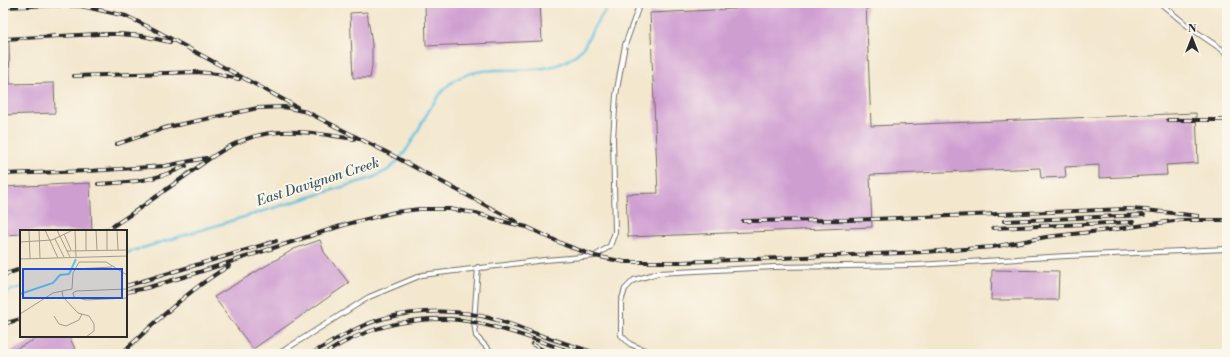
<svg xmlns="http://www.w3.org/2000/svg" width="1230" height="357" font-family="'Libre Bodoni',serif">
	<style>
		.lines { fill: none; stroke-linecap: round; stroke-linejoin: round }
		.stream { stroke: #63c1e1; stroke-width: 2.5 }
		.building { fill: #cf9ed1 }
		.service-casing { stroke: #716d64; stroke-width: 6 }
		.service { stroke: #fff; stroke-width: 4 }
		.rail-casing { stroke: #2b2b2b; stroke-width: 4 }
		.rail { stroke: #fbf7ec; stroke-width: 2.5; stroke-dasharray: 8; stroke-linecap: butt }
		.labels { text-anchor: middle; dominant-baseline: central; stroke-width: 4; stroke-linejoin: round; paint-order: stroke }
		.water-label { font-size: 14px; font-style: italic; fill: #3c5862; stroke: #fbf7ec }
		.inset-river { fill: none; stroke: #63c1e1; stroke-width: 2 }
		.inset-road { fill: none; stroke: #a39c8c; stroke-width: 1 }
		.view { fill: #1d4ed8; fill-opacity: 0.15; stroke: #1d4ed8; stroke-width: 2 }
		.inset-edge { fill: none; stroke: #2b2b2b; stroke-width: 2 }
	</style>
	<rect width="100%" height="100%" fill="#fbf7ec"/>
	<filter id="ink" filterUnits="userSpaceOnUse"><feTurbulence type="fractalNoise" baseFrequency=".025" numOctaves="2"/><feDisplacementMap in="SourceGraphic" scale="8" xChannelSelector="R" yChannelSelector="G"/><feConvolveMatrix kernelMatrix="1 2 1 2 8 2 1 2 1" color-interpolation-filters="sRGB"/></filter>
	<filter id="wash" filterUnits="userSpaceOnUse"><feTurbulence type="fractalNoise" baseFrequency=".012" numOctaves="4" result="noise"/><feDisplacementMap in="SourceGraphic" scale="16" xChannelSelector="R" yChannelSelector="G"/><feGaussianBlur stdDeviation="0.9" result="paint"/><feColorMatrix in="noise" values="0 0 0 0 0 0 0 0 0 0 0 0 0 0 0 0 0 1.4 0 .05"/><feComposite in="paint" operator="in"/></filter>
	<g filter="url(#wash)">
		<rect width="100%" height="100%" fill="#f3e7cd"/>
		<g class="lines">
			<path class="stream" d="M126 253 372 178C377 175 383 173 388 170 408 155 418 128 431 107 438 97 444 87 455 80 493 57 546 85 580 51 586 45 588 38 592 31 597 21 605 12 611 3
				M3 293 21 287"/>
		</g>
		<g id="blocks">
			<path class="building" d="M425 3H540L542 41 426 46Z
				M735 3H866L871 126 1196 113 1198 163 1166 165 1167 175 1099 178V165L1065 167 1066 177 1041 178 1040 168 870 175 872 227 628 237 626 194 658 193 650 13 735 9Z
				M367 12 372 44V66L370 78H353L350 13Z
				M3 42H9L10 84 54 83 55 113 3 115Z
				M90 183 92 231H21V234L3 235V187Z
				M320 240 324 252 349 283 253 349 214 297 294 249Z
				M992 270 1059 271 1058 300H991Z
				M42 336H69L77 353 74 354H5Z"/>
		</g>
	</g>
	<g filter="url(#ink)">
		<use href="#blocks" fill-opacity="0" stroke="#716d64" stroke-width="1"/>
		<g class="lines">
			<defs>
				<path id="service" d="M1160 3 1189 27 1227 53
					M478 267 474 322 476 336 493 354
					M278 354 369 297 422 275 545 260 595 256 610 246 615 232 613 138 616 95 625 45 640 3
					M654 354 630 344 621 335V302L625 289 634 280 658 273 774 267 917 265 1067 256 1227 249"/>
			</defs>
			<use href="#service" class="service-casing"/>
			<use href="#service" class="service"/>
			<defs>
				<path id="rail" d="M3 7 58 5 81 6 126 16 153 29 297 107
					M3 39 98 34H119L143 36 170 42
					M74 76 197 72 217 74 239 79
					M1168 120H1227
					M117 144 168 127 258 108 284 107 307 112 388 153 517 222
					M3 174 89 171 165 166 206 158
					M98 184C132 182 155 181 186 166
					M743 221 849 220 1127 209 1145 210 1198 216
					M1004 221 1144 215
					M993 228 1133 222
					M105 231C135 213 162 192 191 172 211 157 235 140 260 135 290 128 324 134 354 139
					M3 275 21 269
					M126 286 276 241
					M126 292 146 288 190 275 347 224 395 212 420 209H449L476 213 505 222 527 227 565 245 595 256 625 262H682L924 252 993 247 1046 237 1109 230 1181 220H1227
					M3 324 21 319
					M532 344 550 354
					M121 354C155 323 189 289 229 266
					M311 354C335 340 359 325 385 318 421 309 461 309 497 320 514 325 530 332 546 337 563 343 581 348 598 354
					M325 354C368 324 431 311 482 324 514 331 546 344 578 354"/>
			</defs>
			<use href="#rail" class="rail-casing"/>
			<use href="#rail" class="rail"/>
		</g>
	</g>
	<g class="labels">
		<g class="water-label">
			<text transform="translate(318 182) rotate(-18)">East Davignon Creek</text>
		</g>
	</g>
	<g transform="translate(20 230)">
		<rect width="107" height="107" fill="#f3e7cd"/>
		<path class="inset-river" d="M0 64 33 53 40 45 49 44 56 29"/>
		<path class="inset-road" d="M9 0 10 29M19 0 20 28M25 0 38 28M37 0 50 27M55 0 56 27M66 0V21M76 0 77 20M87 0V20M97 0 98 20M44 4 51 20M35 9 44 27M0 12 32 10 53 0M47 21 107 20M0 29 107 26M55 39 92 37M107 59 56 61 53 63 54 67 66 70 107 68M42 61 43 67 58 83 69 86 74 94V101L66 107M0 84 33 63 52 59 53 43 59 32H86L107 45M34 86 39 94 46 96 59 90 62 84"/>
		<path class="view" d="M3 39H102V68H3Z"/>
		<rect width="107" height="107" class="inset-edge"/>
	</g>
	<rect width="1230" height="357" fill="none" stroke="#fbf7ec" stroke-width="16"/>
	<g transform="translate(1192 38)" stroke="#fbf7ec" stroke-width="3" paint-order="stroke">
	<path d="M0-3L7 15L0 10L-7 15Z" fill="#2b2b2b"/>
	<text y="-6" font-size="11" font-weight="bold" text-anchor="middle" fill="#2b2b2b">N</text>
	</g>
</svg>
